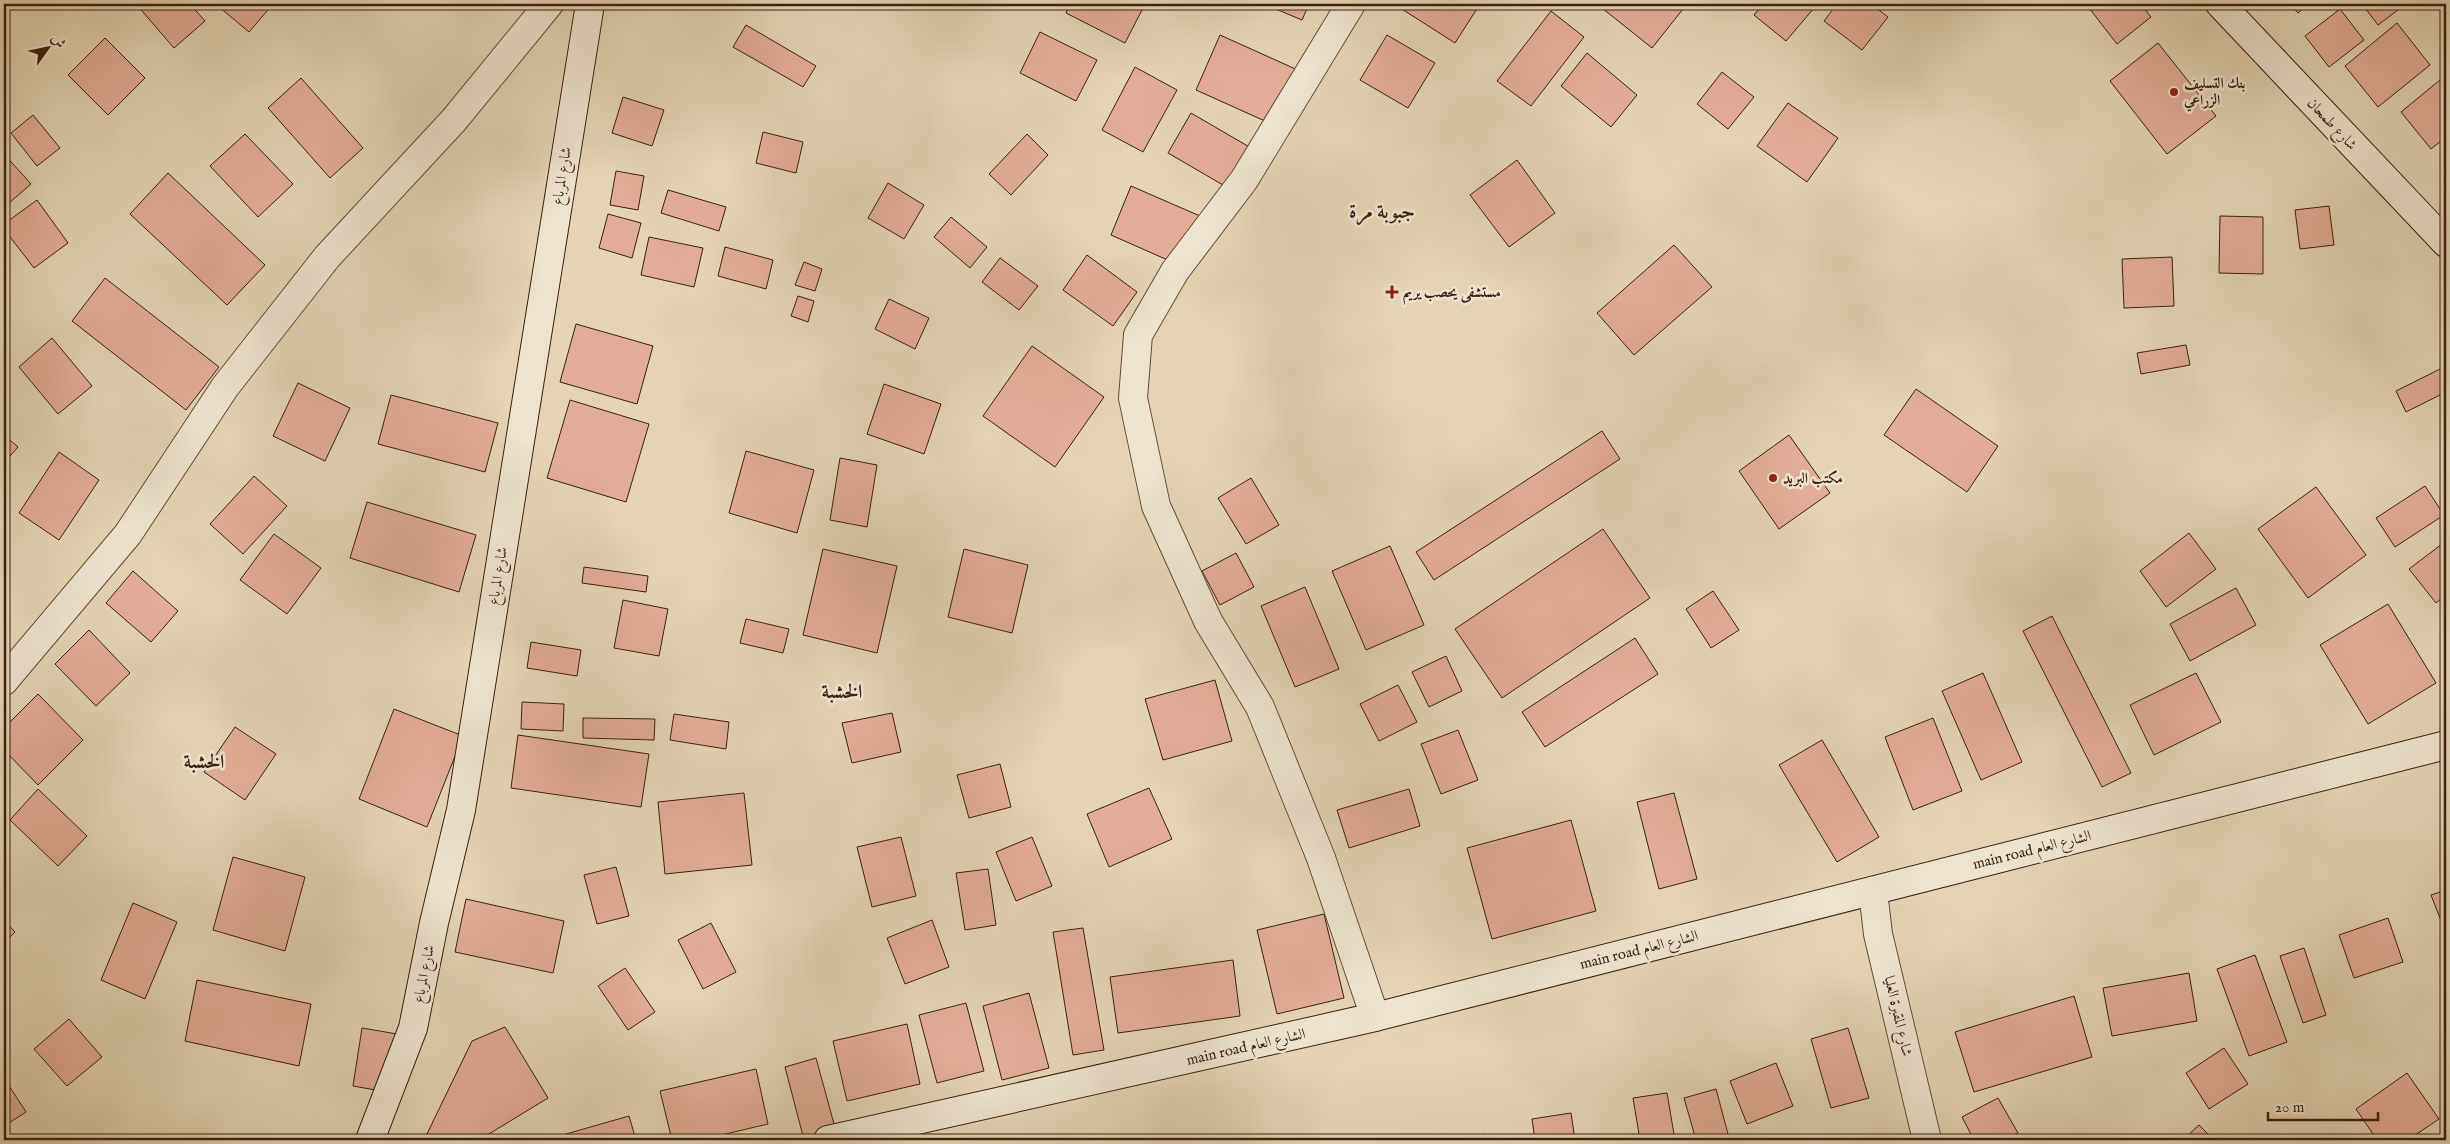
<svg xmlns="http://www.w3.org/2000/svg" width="2450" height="1144" font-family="'IM FELL English',Amiri,serif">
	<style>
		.building { fill: #e2ad97; stroke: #3d1f13 }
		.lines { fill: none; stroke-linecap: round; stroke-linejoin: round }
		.street-casing { stroke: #674c3b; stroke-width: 30 }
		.secondary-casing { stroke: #3d1f13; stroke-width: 30 }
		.street { stroke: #ede3ce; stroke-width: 28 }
		.secondary { stroke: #ede3ce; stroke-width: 28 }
		.poi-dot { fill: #8f2418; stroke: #ede3ce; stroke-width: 2 }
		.labels { text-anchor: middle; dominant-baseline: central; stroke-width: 5; stroke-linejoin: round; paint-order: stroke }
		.poi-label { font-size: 15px; font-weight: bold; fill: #3d1f13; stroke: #ede3ce; text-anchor: start }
		.street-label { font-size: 15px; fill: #3d1f13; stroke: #ede3ce }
		.district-label { font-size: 20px; font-weight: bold; fill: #3d1f13; stroke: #ede3ce }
	</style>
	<rect width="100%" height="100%" fill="#e4d4b4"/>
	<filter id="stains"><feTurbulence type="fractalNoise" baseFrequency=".004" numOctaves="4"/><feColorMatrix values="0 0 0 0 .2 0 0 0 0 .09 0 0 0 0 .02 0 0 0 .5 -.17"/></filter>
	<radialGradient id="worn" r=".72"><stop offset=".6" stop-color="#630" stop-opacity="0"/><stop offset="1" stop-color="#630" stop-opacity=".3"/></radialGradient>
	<path class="building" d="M136 4H190L205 21 174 48Z
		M220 4H273L249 32 218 6Z
		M1070 4H1145L1125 43 1066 13Z
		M1264 4H1309L1302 20Z
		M1394 4H1480L1455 43Z
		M1597 4H1687L1652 48Z
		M1763 4H1809L1814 8 1786 41 1754 15Z
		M1837 4H1871L1888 17 1862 50 1824 21Z
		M2086 4H2141L2151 17 2117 44Z
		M2290 4H2309L2298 13Z
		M2362 4H2406L2378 25Z
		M2340 9 2364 40 2329 67 2305 36Z
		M1551 11 1584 37 1531 106 1497 81Z
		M2397 23 2430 65 2378 107 2345 66Z
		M746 25 816 66 803 87 733 47Z
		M1040 32 1097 60 1076 101 1020 73Z
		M1220 35 1300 71 1276 126 1196 90Z
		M1387 35 1435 63 1408 108 1360 80Z
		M105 38 145 78 108 115 68 75Z
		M2158 43 2216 116 2167 154 2110 81Z
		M1587 53 1637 95 1611 127 1561 86Z
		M1135 67 1177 90 1143 152 1102 130Z
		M1722 72 1754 97 1728 129 1697 104Z
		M2446 75V137L2431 149 2401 112Z
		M301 78 363 148 330 178 268 108Z
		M623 97 664 110 652 146 612 133Z
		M1788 103 1838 138 1807 182 1757 146Z
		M1191 113 1258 152 1235 192 1168 153Z
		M33 115 60 148 37 166 11 133Z
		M763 132 803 142 796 173 756 163Z
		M245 134 293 184 258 217 210 166Z
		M1027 134 1048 155 1011 195 989 174Z
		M4 154 31 184 9 203 4 198Z
		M1517 160 1555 213 1509 247 1470 195Z
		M616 171 644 176 638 210 610 205Z
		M168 173 265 265 227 305 130 214Z
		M888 183 924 205 904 239 868 218Z
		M1131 186 1200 216 1179 265 1111 235Z
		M668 190 726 207 719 231 661 213Z
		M37 200 68 243 34 268 4 229V224Z
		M2329 206 2334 245 2300 249 2295 210Z
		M608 214 641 223 632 258 599 248Z
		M2220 216 2263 217V274L2219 273Z
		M951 217 987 247 970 268 934 237Z
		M649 237 703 248 694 287 641 275Z
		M1674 245 1712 287 1634 355 1597 313Z
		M725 247 773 260 766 289 718 276Z
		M1087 255 1137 292 1113 326 1063 290Z
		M2172 257 2174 306 2124 308 2122 259Z
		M1000 258 1038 286 1019 310 982 282Z
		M804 262 822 269 815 291 795 285Z
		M105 278 219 367 186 410 72 321Z
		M798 296 814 301 808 322 791 316Z
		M889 299 929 318 915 349 875 329Z
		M576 324 653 346 637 404 560 382Z
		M52 338 92 386 58 414 19 367Z
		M2186 345 2190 365 2141 374 2137 353Z
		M1032 346 1104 397 1055 467 983 416Z
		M2442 368 2446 377V392L2406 412 2396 391Z
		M298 383 350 408 325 461 273 436Z
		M884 384 941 404 924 454 867 434Z
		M1916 389 1998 446 1967 492 1884 435Z
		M391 395 498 423 485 472 378 444Z
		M570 400 649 424 626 502 547 478Z
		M1602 431 1620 459 1434 580 1416 552Z
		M4 435 18 447 4 463Z
		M1789 435 1830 493 1779 529 1739 471Z
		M746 451 814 470 797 533 729 513Z
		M59 452 99 480 59 540 19 513Z
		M840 458 877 465 867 527 830 520Z
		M254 476 287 506 243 554 210 524Z
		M1251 478 1279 525 1246 544 1218 498Z
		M2425 486 2444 515 2395 547 2376 518Z
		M2316 487 2366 555 2308 598 2258 529Z
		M367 502 476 535 459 592 350 558Z
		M1603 529 1650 598 1502 698 1455 629Z
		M2189 533 2216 569 2166 607 2140 571Z
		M274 534 321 568 287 614 240 580Z
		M2446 541V595L2436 603 2409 569Z
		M1390 546 1424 625 1366 650 1332 571Z
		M823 549 897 566 877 653 803 635Z
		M964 549 1028 565 1012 633 948 617Z
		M1236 553 1254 587 1220 605 1202 571Z
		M584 567 648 576 646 592 582 583Z
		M133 571 178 611 151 642 106 603Z
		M1305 587 1339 669 1295 687 1261 606Z
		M2236 588 2256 625 2190 661 2170 624Z
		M1713 591 1739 630 1711 648 1686 609Z
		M623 600 668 609 659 656 614 648Z
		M2388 604 2436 683 2368 724 2320 645Z
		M2052 616 2131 773 2102 787 2023 631Z
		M746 619 789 629 783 653 740 643Z
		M89 630 130 673 96 706 55 664Z
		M2446 632V648L2440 636Z
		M1635 638 1658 674 1545 747 1522 712Z
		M531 642 581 650 577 676 527 668Z
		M1446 656 1462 691 1429 707 1412 672Z
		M1983 673 2022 762 1981 780 1942 691Z
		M2196 673 2221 722 2154 755 2130 705Z
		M1215 680 1232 741 1163 760 1145 699Z
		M1398 685 1417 722 1379 741 1360 704Z
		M38 694 83 740 38 785 4 750V728Z
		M522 702 564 704 563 731 521 729Z
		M394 709 463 736 427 827 359 799Z
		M892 713 901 752 852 763 842 723Z
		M674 714 729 722 726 749 670 740Z
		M583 718 655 719 654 740 583 738Z
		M1933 718 1962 791 1913 810 1885 737Z
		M235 727 276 754 245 800 204 772Z
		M1458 730 1478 780 1441 794 1421 744Z
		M518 735 649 754 641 807 511 788Z
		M1822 740 1879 837 1837 862 1779 765Z
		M1000 764 1011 807 969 818 957 775Z
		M1149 788 1172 839 1109 867 1087 814Z
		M38 789 87 836 58 866 10 820Z
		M1409 789 1420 826 1349 848 1337 810Z
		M744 793 752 865 665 874 658 802Z
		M1674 793 1697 879 1659 889 1637 802Z
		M1571 820 1596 911 1492 939 1467 848Z
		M901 837 916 896 872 907 857 847Z
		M1032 837 1052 886 1016 901 996 852Z
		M233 857 305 877 285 951 213 930Z
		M616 867 629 916 597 924 584 875Z
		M988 869 996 925 965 930 956 873Z
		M2446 890V925L2443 926 2431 895Z
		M466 899 564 921 553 973 455 952Z
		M133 903 177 922 145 999 101 980Z
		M1324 914 1344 998 1277 1014 1257 930Z
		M2388 918 2403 962 2354 978 2339 935Z
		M4 920 15 932 4 943Z
		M932 920 949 967 905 984 887 938Z
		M711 923 736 972 703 989 678 940Z
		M1083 928 1104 1050 1073 1055 1053 932Z
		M2304 948 2326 1015 2303 1023 2280 956Z
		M2255 955 2287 1042 2249 1056 2217 969Z
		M1233 960 1240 1016 1118 1033 1110 977Z
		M625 968 655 1012 628 1030 598 986Z
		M2189 973 2197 1021 2112 1036 2103 988Z
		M197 980 311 1004 299 1066 185 1041Z
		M1029 993 1049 1068 1002 1080 983 1006Z
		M2074 996 2092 1057 1974 1092 1955 1032Z
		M966 1003 984 1071 937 1083 919 1015Z
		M69 1019 102 1057 67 1086 34 1049Z
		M907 1024 920 1084 847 1101 833 1041Z
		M505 1027 548 1098 489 1134 468 1140H424L472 1041Z
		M362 1028 397 1034 387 1092 353 1086Z
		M1848 1028 1869 1098 1831 1108 1811 1039Z
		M2224 1048 2248 1084 2209 1109 2186 1073Z
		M816 1058 837 1135 818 1140H804L785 1067Z
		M1776 1063 1793 1106 1747 1124 1730 1081Z
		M756 1069 768 1124 700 1140H672L660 1091Z
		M2407 1073 2439 1119 2408 1140H2377L2356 1109Z
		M6 1081 26 1112 4 1126V1082Z
		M1716 1089 1728 1134 1707 1140H1696L1684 1098Z
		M1667 1093 1675 1140H1640L1633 1098Z
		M1998 1098 2018 1133 2004 1140H1974L1962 1117Z
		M1571 1113 1575 1140H1535L1532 1119Z
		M629 1116 636 1140H545Z
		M2199 1125 2214 1140H2183Z
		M1485 1134 1486 1140H1452Z"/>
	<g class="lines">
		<defs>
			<path id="street" d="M1351 4 1244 180 1175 271 1138 335 1133 398 1156 506 1208 621 1260 707 1321 858 1375 1017
				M4 681 128 534 225 387 327 257 454 120 549 4
				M1873 891 1878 934 1927 1140"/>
			<path id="secondary" d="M2220 4 2446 243
				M370 1140 413 1028 434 923 461 810 590 4
				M828 1140 1375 1017 2446 745"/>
		</defs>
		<use href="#street" class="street-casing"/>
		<use href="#secondary" class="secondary-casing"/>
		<use href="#street" class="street"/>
		<use href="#secondary" class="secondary"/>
	</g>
	<g class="poi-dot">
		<circle cx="2174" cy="92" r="5"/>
		<path d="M1389.5 284.5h5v5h5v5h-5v5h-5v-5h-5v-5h5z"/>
		<circle cx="1773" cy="478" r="5"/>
	</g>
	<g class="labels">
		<g class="poi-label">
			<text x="2184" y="83">بنك التسليف<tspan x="2184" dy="17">الزراعي</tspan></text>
			<text x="1403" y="292">مستشفى يحصب يريم</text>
			<text x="1783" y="478">مكتب البريد</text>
		</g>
		<g class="street-label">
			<text transform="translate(2332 124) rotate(47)">شارع طمحان</text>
			<text transform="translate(562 176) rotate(-81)">شارع المرباع</text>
			<text transform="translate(498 576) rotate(-81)">شارع المرباع</text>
			<text transform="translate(2032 850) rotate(-14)">main road الشارع العام</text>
			<text transform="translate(1639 950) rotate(-14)">main road الشارع العام</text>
			<text transform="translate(424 974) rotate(-79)">شارع المرباع</text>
			<text transform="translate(1898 1016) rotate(77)">شارع المقبرة العليا</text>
			<text transform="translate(1246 1047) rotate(-13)">main road الشارع العام</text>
		</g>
		<g class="district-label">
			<text x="1382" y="212">جبوبة مرة</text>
			<text x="842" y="692">الخشبة</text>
			<text x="204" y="762">الخشبة</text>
		</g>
	</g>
	<rect width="2450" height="1144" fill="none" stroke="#e4d4b4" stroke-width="20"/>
	<rect x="5" y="5" width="2440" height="1134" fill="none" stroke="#3d1f13" stroke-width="2.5"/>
	<rect x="10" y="10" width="2430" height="1124" fill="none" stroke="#3d1f13"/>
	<g transform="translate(48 48) rotate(57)" stroke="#ede3ce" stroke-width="4" paint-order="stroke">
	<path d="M0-4L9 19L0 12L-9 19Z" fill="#3d1f13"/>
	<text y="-8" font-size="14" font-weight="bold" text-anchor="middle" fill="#3d1f13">ش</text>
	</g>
	<path d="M2268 1112v8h110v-8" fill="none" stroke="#3d1f13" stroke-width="2.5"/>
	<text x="2275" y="1112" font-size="15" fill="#3d1f13" stroke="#ede3ce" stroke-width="4" paint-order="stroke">20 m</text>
	<rect width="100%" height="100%" filter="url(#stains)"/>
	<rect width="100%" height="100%" fill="url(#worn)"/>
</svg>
